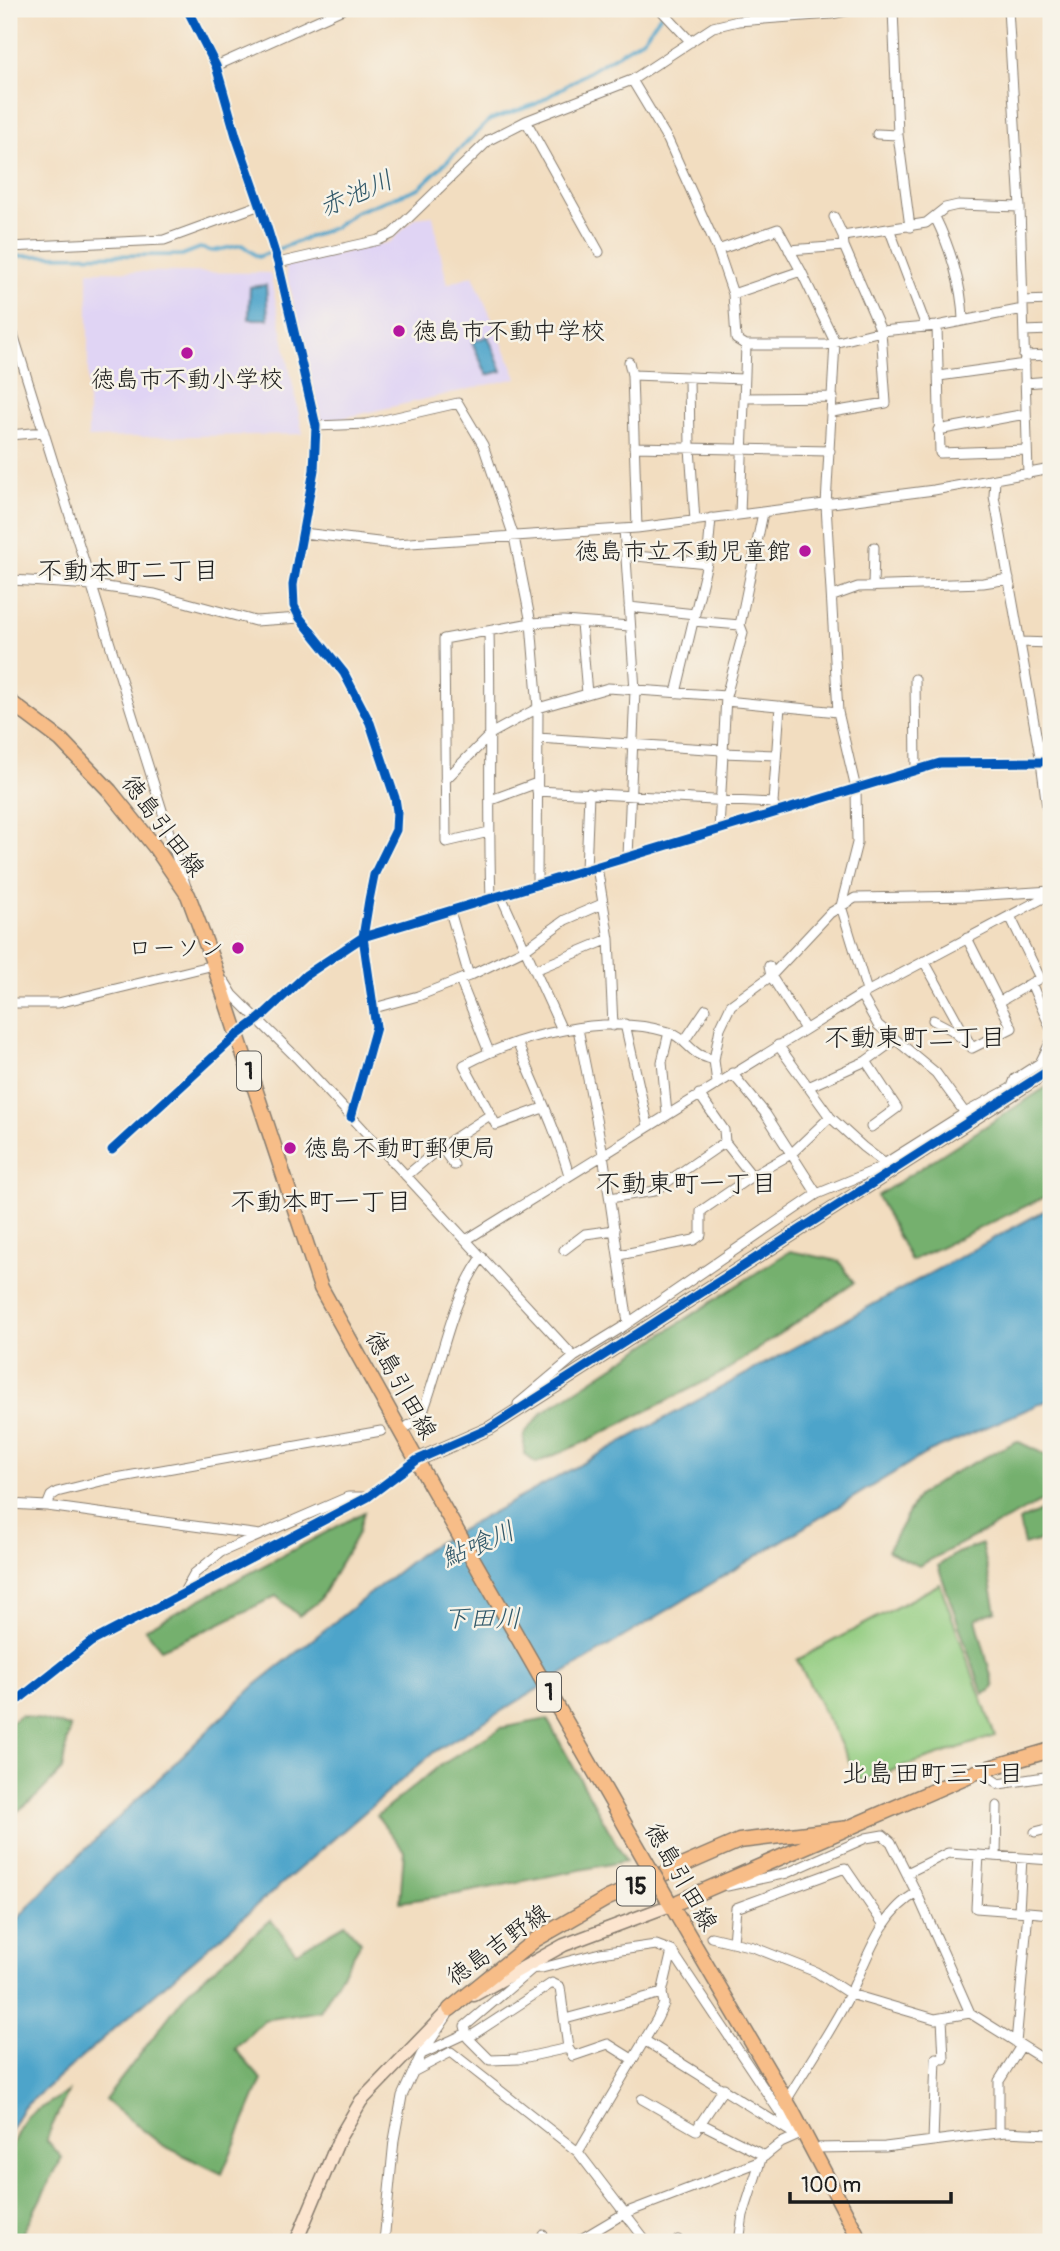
<svg xmlns="http://www.w3.org/2000/svg" width="1060" height="2251" font-family="Pangolin,'Klee One',sans-serif">
	<style>
		.built { fill: #e0d4f4 }
		.green { fill: #92cc80; stroke: #57744e; stroke-width: 2 }
		.forest { fill: #75b06e; stroke: #486645; stroke-width: 2 }
		.water { fill: #4da4ca; stroke: #346073; stroke-width: 2 }
		.lines { fill: none; stroke-linecap: round; stroke-linejoin: round }
		.stream { stroke: #4da4ca; stroke-width: 3.5 }
		.street-casing { stroke: #877c6e; stroke-width: 11 }
		.secondary-casing { stroke: #877c6e; stroke-width: 15 }
		.primary-casing { stroke: #877c6e; stroke-width: 17 }
		.street { stroke: #fff; stroke-width: 9 }
		.secondary { stroke: #fce5cf; stroke-width: 12 }
		.primary { stroke: #f7bd88; stroke-width: 14 }
		.primary-bridge-casing { stroke: #877c6e; stroke-width: 17; stroke-linecap: butt }
		.primary-bridge { stroke: #f7bd88; stroke-width: 14 }
		.cycleway-casing { stroke: #f7f3e8; stroke-width: 13 }
		.cycleway { stroke: #0057b8; stroke-width: 9 }
		.poi-dot { fill: #b5179e; stroke: #f7f3e8; stroke-width: 2.5 }
		.labels { text-anchor: middle; dominant-baseline: central; stroke-width: 5; stroke-linejoin: round; paint-order: stroke }
		.shield { fill: #f7f3e8; stroke: #5e5c59; stroke-width: 2 }
		.shield-label { font-size: 23px; font-weight: bold; fill: #1c1c1c }
		.poi-label { font-size: 24px; fill: #1c1c1c; stroke: #f7f3e8; text-anchor: start }
		.street-label { font-size: 24px; fill: #1c1c1c; stroke: #f7f3e8 }
		.water-label { font-size: 26px; font-style: italic; fill: #32596a; stroke: #f7f3e8 }
		.neighbourhood-label { font-size: 26px; fill: #1c1c1c; stroke: #f7f3e8 }
	</style>
	<rect width="100%" height="100%" fill="#f7f3e8"/>
	<filter id="ink" filterUnits="userSpaceOnUse"><feTurbulence type="fractalNoise" baseFrequency=".0143" numOctaves="2"/><feDisplacementMap in="SourceGraphic" scale="14" xChannelSelector="R" yChannelSelector="G"/><feConvolveMatrix kernelMatrix="1 2 1 2 8 2 1 2 1" color-interpolation-filters="sRGB"/></filter>
	<filter id="wash" filterUnits="userSpaceOnUse"><feTurbulence type="fractalNoise" baseFrequency=".00686" numOctaves="4" result="noise"/><feDisplacementMap in="SourceGraphic" scale="28" xChannelSelector="R" yChannelSelector="G"/><feGaussianBlur stdDeviation="1.57" result="paint"/><feColorMatrix in="noise" values="0 0 0 0 0 0 0 0 0 0 0 0 0 0 0 0 0 1.4 0 .05"/><feComposite in="paint" operator="in"/></filter>
	<g filter="url(#wash)">
		<rect width="100%" height="100%" fill="#f2ddc0"/>
		<path class="built" d="M433 216 447 284 473 275 517 378 322 423 285 266 390 242 415 218Z
			M88 271 270 273 303 434 88 438Z"/>
		<path class="green" d="M940 1584 995 1736 864 1780 858 1778 797 1660Z"/>
		<path class="forest" d="M1048 1086 1051 1092V1194L911 1261 877 1196Z
			M790 1251 839 1261 854 1283 724 1372 585 1442 536 1463 524 1454V1434L543 1412Z
			M1017 1441 1046 1455C1052 1472 1053 1484 1044 1500L919 1566 887 1551 918 1496 949 1475Z
			M1051 1506V1577L1041 1540 1024 1545 1019 1521Z
			M364 1512 358 1533 319 1601 299 1616 276 1596 213 1627 161 1649 145 1629Z
			M982 1544 996 1611 976 1619 994 1687 990 1691 983 1694 938 1566 957 1553Z
			M21 1715 70 1727 62 1770 37 1796 9 1818V1723Z
			M547 1719 626 1861 457 1894 400 1902 404 1851 377 1816 438 1767 501 1728Z
			M271 1920 296 1952 345 1924 361 1942 320 2011 264 2020 235 2049 262 2080 222 2174 162 2145 105 2100 189 1990Z
			M68 2092 46 2139 62 2158 19 2240 20 2242H9V2152L27 2116Z"/>
		<path class="water" d="M266 285 268 319H249L250 287Z
			M488 336 502 371 487 375 472 342Z
			M1051 1207V1399L925 1454 434 1752 22 2109 9 2135V1928L48 1886 254 1686 426 1549Z"/>
		<g class="lines">
			<path class="stream" d="M9 256 182 255 200 248 212 251 242 245 258 257 335 227 355 212 419 188 490 120 536 104 643 39 662 13"/>
		</g>
	</g>
	<g filter="url(#ink)">
		<g class="lines">
			<defs>
				<path id="street" d="M187 9 216 66 236 136 260 205 278 263 316 426 314 470 293 585 294 606 300 618 344 673 370 723 395 798 397 811 396 830 374 875 369 900 363 937 376 1027 351 1117
					M660 9 691 42
					M893 9 898 135 910 227
					M1008 9 1020 207 1028 474
					M216 66 343 9
					M632 80 668 140 718 250 733 294 736 339 746 345H826L881 331 937 326 1023 309
					M526 121 599 252
					M877 134 898 135
					M935 217C950 247 962 286 963 319
					M890 231 926 326
					M843 236 926 223 945 208 958 205 1020 207
					M9 247 164 240 260 205
					M718 250 778 229 801 271 835 342 826 505 838 712 856 789 857 843 841 906 867 991
					M789 250 844 246
					M278 263 379 240 392 234 489 140 526 121 632 80 713 27 738 21 831 14 856 9
					M733 294 801 271
					M1023 301 1051 300
					M9 321 186 887
					M937 326 940 453 1027 450
					M1024 331 1051 330
					M1024 356 1051 355
					M629 362 632 375 637 528
					M632 375 744 379
					M939 376 1025 364
					M689 377 690 448 695 521
					M1025 383 1051 381
					M745 398 833 397
					M832 412 886 403 881 331 844 246 843 236 834 217
					M316 426 366 424 458 403 483 445 514 537 531 623 538 708 537 885
					M938 430 1026 414
					M9 435 44 432
					M634 447 830 451
					M995 480 994 496 1041 762 1051 837
					M740 514 746 345
					M624 529 635 690 628 857
					M303 533 395 544 637 528 934 490 1051 469
					M626 555 707 563
					M12 580 92 585 155 594 255 621 300 618
					M873 587 874 547
					M833 596 858 587 983 583 1009 579
					M629 607 695 614
					M693 621 740 625
					M581 623 587 694
					M489 631C491 720 488 809 491 899
					M1020 642 1051 643
					M915 679 916 771
					M676 693 707 563 711 518
					M726 701 838 712
					M538 738 722 750
					M1038 745H1051
					M722 753 776 755
					M445 780 492 733 538 708 608 688 726 696
					M537 791 773 803
					M491 800 537 783
					M775 808 773 803 780 706
					M719 830 726 696 743 633 740 625 763 513
					M489 832 446 842 444 639 531 623 563 621 630 626
					M597 867 609 939 613 1026
					M586 870 589 793
					M501 896 562 1030
					M450 911 469 976
					M924 961 972 1048 1012 1028 967 938
					M769 966 771 976 805 1029
					M535 970 609 939
					M460 980 489 1052
					M225 982 233 995 297 1058 574 1357
					M1031 983 1051 1029
					M861 995 878 1025 936 1073 965 1113
					M999 1002 1040 978 1010 916
					M9 1003H58L214 965 215 967
					M374 1008 418 996 469 976 525 949 565 920 602 904
					M933 1020 952 1030 966 1042
					M625 1024 648 1126
					M578 1029 603 1154 628 1323
					M685 1040 706 1009
					M517 1042C535 1086 556 1129 569 1175
					M778 1045 830 1117 863 1147 884 1163
					M866 1061 897 1108 871 1127
					M732 1073 765 1113 817 1194
					M717 1083 714 1060 720 1028 731 1005 771 976 830 913 855 898 972 896 1051 891
					M808 1087 866 1061 895 1040
					M1012 1087 1015 1079 1040 1063 1051 1041
					M699 1094 724 1130 725 1142 752 1176
					M543 1108 496 1125 464 1065C519 1035 606 1013 668 1032 682 1036 687 1047 698 1054 703 1057 709 1058 714 1060
					M667 1114 662 1062 669 1032
					M441 1147 454 1165
					M112 1150 237 1035 259 1019 306 975 363 937 940 763 1041 762
					M406 1176 441 1147 490 1115
					M610 1198 654 1191 725 1142
					M466 1240 861 995 1051 894
					M564 1250 585 1234 615 1230
					M619 1255 694 1240 701 1235V1211L752 1176 791 1154 830 1117
					M518 1404 574 1357 621 1328 817 1194 873 1171 965 1113 1011 1088
					M408 1426 420 1419C442 1366 448 1305 482 1257
					M9 1504 47 1506 260 1535
					M47 1506 51 1496 57 1492 105 1480 381 1431
					M184 1592 194 1574 221 1552 348 1497H364
					M9 1707 91 1642 368 1497 417 1460
					M979 1771 999 1784 1051 1776
					M1035 1832 1051 1828
					M979 1855 976 1908 1028 1912 1016 2043
					M996 1856 997 1806
					M907 1873 948 1853 1051 1860
					M727 1886 787 1873 866 1838 883 1835 891 1842 919 1898 970 2013 1051 2064
					M1019 1911 1022 1858
					M1028 1912 1051 1914
					M711 1937 753 1947 816 1972 850 1994 935 2019 970 2013
					M733 1942 736 1908 845 1868 884 1925
					M524 1969 542 1968 600 1953 656 1945 672 1951 795 2135
					M532 1969 465 2026 468 2038 552 1983 560 1987 568 2048 573 2056 608 2044 632 2059
					M565 2019 662 1993
					M468 2038 490 2060 518 2059 568 2048
					M644 2040 791 2132
					M424 2053 467 2033
					M413 2072 451 2052 578 2152 647 2242
					M642 2099 696 2130 724 2088
					M786 2101C807 2066 831 2031 850 1994 867 1960 881 1911 917 1893
					M700 2123 765 2156
					M999 2133V2081L1021 2046
					M933 2141 936 2058 944 2059 942 2018
					M811 2148 885 2147 1005 2132 1051 2134
					M578 2152 657 2019 664 2004 662 1993 672 1951
					M543 2235 547 2242
					M384 2242 394 2140 402 2096 421 2055 447 2016
					M576 2242 625 2213 756 2163 781 2143 799 2135
					M677 2242 678 2240
					M739 2242 743 2215 761 2159"/>
				<path id="secondary" d="M417 1460 490 1428 1051 1069
					M474 1995 564 1945 671 1905
					M296 2242 340 2137 361 2101 450 2009 458 2004"/>
				<path id="primary" d="M9 701 61 740 110 791 155 847 188 895 214 965 321 1288 430 1484
					M668 1900 791 2109 861 2242
					M671 1905 979 1771 1051 1750
					M450 2009 535 1940 608 1898 739 1841 849 1828"/>
			</defs>
			<use href="#street" class="street-casing"/>
			<use href="#secondary" class="secondary-casing"/>
			<use href="#primary" class="primary-casing"/>
			<use href="#street" class="street"/>
			<use href="#secondary" class="secondary"/>
			<use href="#primary" class="primary"/>
			<defs>
				<path id="primary-bridge" d="M430 1484 668 1900"/>
			</defs>
			<use href="#primary-bridge" class="primary-bridge-casing"/>
			<use href="#primary-bridge" class="primary-bridge"/>
			<defs>
				<path id="cycleway" d="M187 9 216 66 236 136 260 205 278 263 316 426 314 470 293 585 294 606 300 618 344 673 370 723 395 798 397 811 396 830 374 875 369 900 363 937 376 1027 351 1117
					M112 1150 237 1035 259 1019 306 975 363 937 940 763 1041 762
					M9 1707 91 1642 368 1497 417 1460 490 1428 1051 1069"/>
			</defs>
			<use href="#cycleway" class="cycleway-casing"/>
			<use href="#cycleway" class="cycleway"/>
		</g>
	</g>
	<g class="poi-dot">
		<circle cx="399" cy="331" r="7"/>
		<circle cx="187" cy="353" r="7"/>
		<circle cx="805" cy="551" r="7"/>
		<circle cx="238" cy="948" r="7"/>
		<circle cx="290" cy="1148" r="7"/>
	</g>
	<g class="labels">
		<g class="shield">
			<rect x="237" y="1051.5" width="24" height="39" rx="5"/>
			<rect x="537" y="1672.5" width="24" height="39" rx="5"/>
			<rect x="617" y="1866.5" width="38" height="39" rx="5"/>
		</g>
		<g class="shield-label">
			<text x="249" y="1071">1</text>
			<text x="549" y="1692">1</text>
			<text x="636" y="1886">15</text>
		</g>
		<g class="poi-label">
			<text x="413" y="331">徳島市不動中学校</text>
			<text x="187" y="379" text-anchor="middle">徳島市不動小学校</text>
			<text x="791" y="551" text-anchor="end">徳島市立不動児童館</text>
			<text x="224" y="948" text-anchor="end">ローソン</text>
			<text x="304" y="1148">徳島不動町郵便局</text>
		</g>
		<g class="street-label">
			<text transform="translate(163 826) rotate(53)">徳島引田線</text>
			<text transform="translate(401 1385) rotate(61)">徳島引田線</text>
			<text transform="translate(681 1877) rotate(60)">徳島引田線</text>
			<text transform="translate(498 1945) rotate(-36)">徳島吉野線</text>
		</g>
		<g class="water-label">
			<text transform="translate(356 194) rotate(-23)">赤池川</text>
			<text transform="translate(478 1545) rotate(-23)">鮎喰川</text>
			<text x="482" y="1619">下田川</text>
		</g>
		<g class="neighbourhood-label">
			<text x="128" y="571">不動本町二丁目</text>
			<text x="915" y="1038">不動東町二丁目</text>
			<text x="686" y="1184">不動東町一丁目</text>
			<text x="321" y="1202">不動本町一丁目</text>
			<text x="933" y="1774">北島田町三丁目</text>
		</g>
	</g>
	<rect width="1060" height="2251" fill="none" stroke="#f7f3e8" stroke-width="35"/>
	<path d="M790 2192v10h161v-10" fill="none" stroke="#1c1c1c" stroke-width="3.5"/>
	<text x="801" y="2192" font-size="21" fill="#1c1c1c" stroke="#f7f3e8" stroke-width="5" paint-order="stroke">100 m</text>
</svg>
